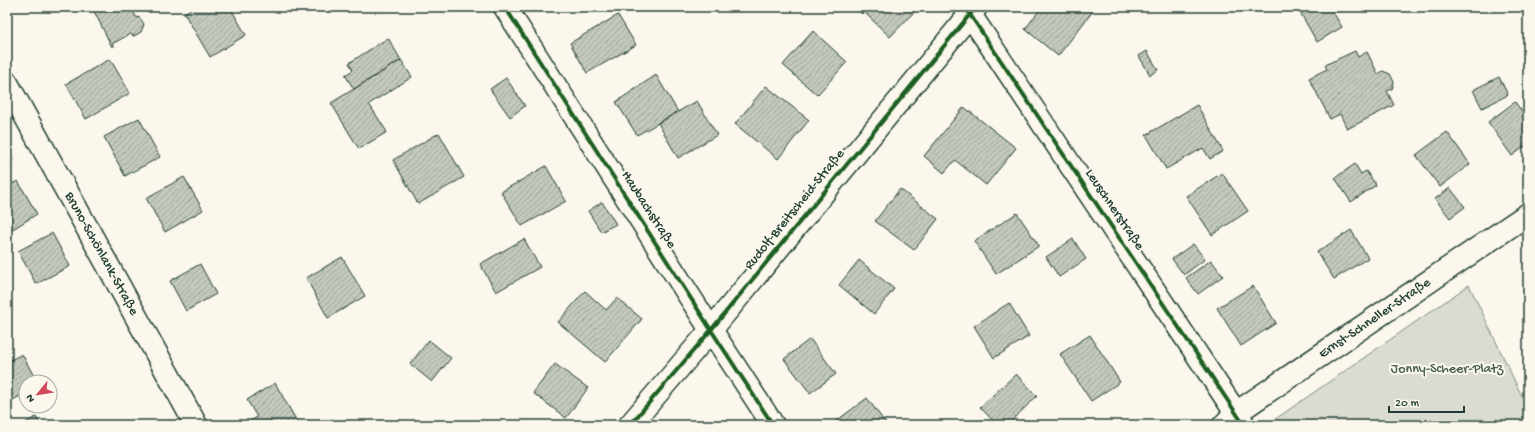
<svg xmlns="http://www.w3.org/2000/svg" width="1535" height="432" font-family="'Gochi Hand',sans-serif">
	<style>
		.green { fill: #dbdcd1; stroke: #7d8c82 }
		.building { fill: url(#building-hatch); stroke: #1f3d34 }
		.lines { fill: none; stroke-linecap: round; stroke-linejoin: round }
		.minor-casing { stroke: #1f3d34; stroke-width: 25 }
		.minor { stroke: #fbf7ec; stroke-width: 22 }
		.cycleway-casing { stroke: #fbf7ec; stroke-width: 6 }
		.cycleway { stroke: #1b5e20; stroke-width: 4 }
		.labels { text-anchor: middle; dominant-baseline: central; stroke-width: 4; stroke-linejoin: round; paint-order: stroke }
		.street-label { font-size: 14px; fill: #1f3d34; stroke: #fbf7ec }
		.park-label { font-size: 14px; fill: #455d53; stroke: #fbf7ec }
	</style>
	<defs>
		<pattern id="building-hatch" width="6" height="6" patternUnits="userSpaceOnUse"><rect width="6" height="6" fill="#c4c9be"/><path d="M-1 1l2-2M0 6l6-6M5 7l2-2" fill="none" stroke="#9fa49b"/></pattern>
	</defs>
	<rect width="100%" height="100%" fill="#fbf7ec"/>
	<filter id="ink" filterUnits="userSpaceOnUse"><feTurbulence type="fractalNoise" baseFrequency=".025" numOctaves="2"/><feDisplacementMap in="SourceGraphic" scale="8" xChannelSelector="R" yChannelSelector="G"/><feConvolveMatrix kernelMatrix="1 2 1 2 8 2 1 2 1" color-interpolation-filters="sRGB"/></filter>
	<g filter="url(#ink)">
		<path class="green" d="M1469 285 1528 409V425H1277L1274 420Z"/>
		<path class="building" d="M92 7H131L136 17 140 18 144 24 141 32 134 36 130 34 112 44 114 46 112 47Z
			M194 7H230L246 35 210 57 184 13Z
			M856 7H919L890 37 864 12 862 14Z
			M1042 7H1088L1093 11 1058 56 1025 29Z
			M1313 7H1330L1342 27 1317 42 1301 14Z
			M618 15 636 45 587 73 570 43Z
			M813 31 847 62 817 95 783 65Z
			M388 38 401 60 354 89 345 75 353 70 349 63Z
			M1147 51 1158 70 1150 75 1139 56Z
			M1355 51 1358 57 1367 52 1378 74 1383 71 1390 74 1394 82 1392 89 1387 91 1394 105 1347 129 1340 114 1330 119 1309 78 1327 69 1325 65Z
			M110 59 130 93 86 119 66 84Z
			M401 60 412 77 369 104 387 132 359 149 331 103Z
			M656 75 678 112 637 135 616 102Z
			M1499 77 1508 95 1482 108 1473 90Z
			M506 78 525 106 510 117 490 89Z
			M766 86 809 120 778 159 735 124Z
			M697 101 717 135 678 158 658 123Z
			M1515 102 1528 120V144L1512 156 1488 122Z
			M1197 105 1223 151 1210 159 1203 148 1166 169 1146 135Z
			M964 107 1016 148 986 185 955 160 944 173 924 156Z
			M139 118 160 157 125 176 104 137Z
			M1447 132 1470 164 1440 187 1416 155Z
			M439 133 464 177 418 204 393 160Z
			M7 149 13 160 7 163Z
			M1355 164 1361 174 1366 171 1376 185 1351 202 1335 178Z
			M546 166 566 201 522 226 501 192Z
			M1222 173 1248 211 1212 235 1186 196Z
			M184 177 203 210 165 232 146 198Z
			M18 181 37 214 8 232 7 229V186Z
			M1450 188 1465 207 1450 218 1435 199Z
			M900 189 938 219 914 250 875 221Z
			M602 202 616 224 601 232 588 211Z
			M1017 213 1039 246 996 274 974 241Z
			M1351 230 1368 258 1334 279 1317 252Z
			M52 233 70 266 36 284 18 251Z
			M524 239 540 267 496 292 480 264Z
			M1073 239 1086 259 1059 277 1046 257Z
			M1193 244 1205 259 1184 275 1172 259Z
			M342 257 365 296 328 318 306 278Z
			M859 260 894 289 874 314 839 285Z
			M1211 260 1223 276 1198 294 1186 278Z
			M200 264 216 294 186 311 170 281Z
			M1253 286 1276 323 1241 346 1217 308Z
			M585 291 606 310 617 298 642 319 605 362 558 322Z
			M1009 303 1029 336 994 358 974 326Z
			M1090 335 1120 382 1091 401 1060 354Z
			M810 339 836 374 810 393 784 359Z
			M429 340 451 358 432 382 410 364Z
			M22 354 37 382H26V393L7 403V362Z
			M555 364 588 388 566 418 533 393Z
			M1016 374 1037 396 1007 425H997L980 407Z
			M275 383 299 425H244L257 417 247 400Z
			M867 398 887 425H831Z
			M36 417 40 425H22Z"/>
		<g class="lines">
			<defs>
				<g id="minor">
					<path d="M505 7 711 330 773 425"/>
					<path d="M965 7 1244 425"/>
					<path id="s1" d="M7 83 196 425"/>
					<path d="M630 425 711 330 976 7"/>
					<path id="s2" d="M1224 425 1236 413 1528 214"/>
				</g>
			</defs>
			<use href="#minor" class="minor-casing"/>
			<use href="#minor" class="minor"/>
			<defs>
				<path id="cycleway" d="M505 7 711 330 773 425
					M965 7 1244 425
					M630 425 711 330 976 7"/>
			</defs>
			<use href="#cycleway" class="cycleway-casing"/>
			<use href="#cycleway" class="cycleway"/>
		</g>
	</g>
	<g class="labels">
		<g class="street-label">
			<text transform="translate(648 210) rotate(57)">Haubachstraße</text>
			<text transform="translate(795 210) rotate(-51)">Rudolf-Breitscheid-Straße</text>
			<text transform="translate(1114 210) rotate(56)">Leuschnerstraße</text>
			<text stroke="none"><textPath href="#s1" startOffset="195">Bruno-Schönlank-Straße</textPath></text>
			<text stroke="none"><textPath href="#s2" startOffset="185">Ernst-Schneller-Straße</textPath></text>
		</g>
		<g class="park-label">
			<text x="1447" y="369">Jonny-Scheer-Platz</text>
		</g>
	</g>
	<rect width="1535" height="432" fill="none" stroke="#fbf7ec" stroke-width="24"/>
	<rect x="12" y="12" width="1511" height="408" fill="none" stroke="#1f3d34" stroke-width="1.5" filter="url(#ink)"/>
	<g transform="translate(38 394) rotate(240)"><circle r="19" fill="#fbf7ec" stroke="#a3ada2"/>
	<path d="M0-3L7 15L0 10L-7 15Z" fill="#d1495b"/>
	<text y="-6" font-size="11" font-weight="bold" text-anchor="middle" fill="#1f3d34">N</text>
	</g>
	<path d="M1389 406v6h75v-6" fill="none" stroke="#1f3d34" stroke-width="2"/>
	<text x="1395" y="406" font-size="12" fill="#1f3d34" stroke="#fbf7ec" stroke-width="3" paint-order="stroke">20 m</text>
</svg>
